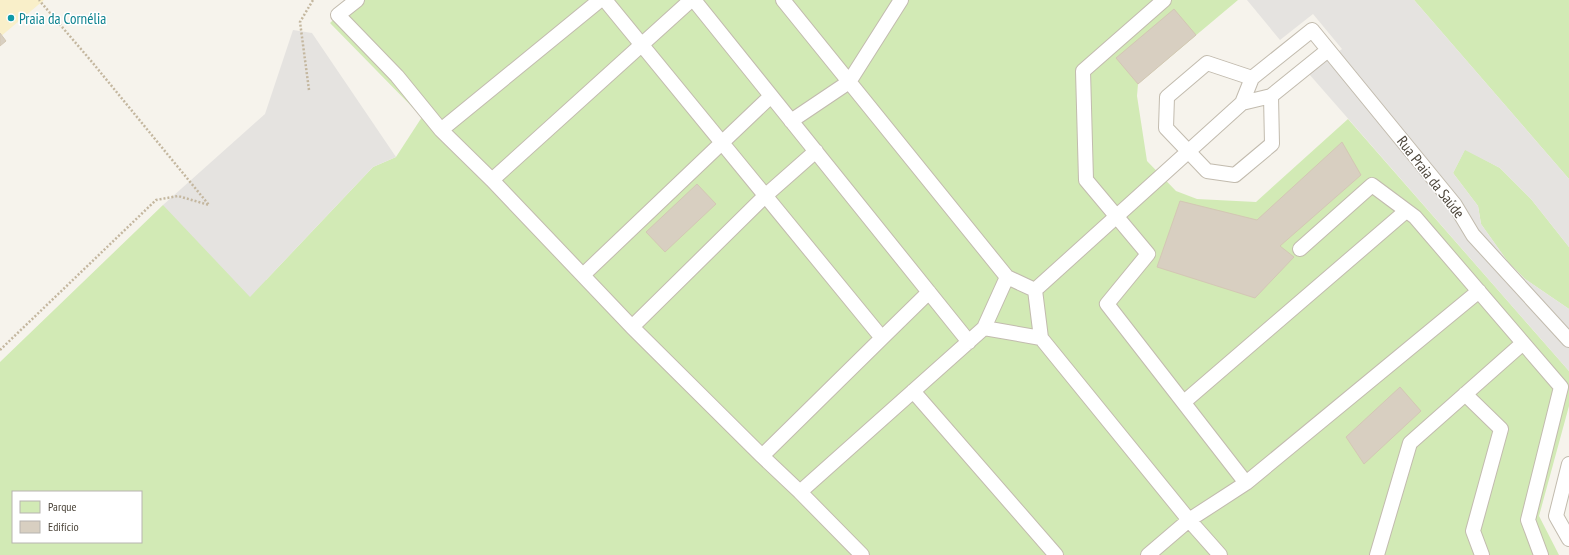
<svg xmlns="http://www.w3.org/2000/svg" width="1569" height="555" font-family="'PT Sans Narrow',sans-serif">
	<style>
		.green { fill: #d2eab5; fill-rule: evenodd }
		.sand { fill: #f9efc9 }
		.parking { fill: #e5e3e0 }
		.building { fill: #d8cfc1; stroke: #d3c7b4 }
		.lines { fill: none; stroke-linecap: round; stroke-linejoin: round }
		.lane-casing { stroke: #c2bbae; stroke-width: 16 }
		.path { stroke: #c4b79f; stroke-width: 2.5; stroke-dasharray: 2 2; stroke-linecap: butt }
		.lane { stroke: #fff; stroke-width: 14 }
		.culture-dot { fill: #0f9aa8; stroke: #fff; stroke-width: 1.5 }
		.labels { text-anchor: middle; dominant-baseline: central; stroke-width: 3; stroke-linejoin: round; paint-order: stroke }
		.culture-label { font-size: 15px; fill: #0d838f; stroke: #fff; text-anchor: start }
		.street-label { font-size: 15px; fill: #4b4439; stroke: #fff }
	</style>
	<rect width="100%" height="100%" fill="#f6f3ec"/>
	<path class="green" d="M355 0H1238L1138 84 1137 96 1147 161 1176 191 1197 199 1256 202 1348 119 1569 371V406L1539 516 1559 555H0V362L163 205 196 209 266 280 373 167 396 157 422 117 330 23ZM13 492H141V542H13Z
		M1414 0H1569V179Z
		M1465 149 1500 168 1531 199 1569 247V309L1525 279 1508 262 1481 224 1478 206 1453 173Z"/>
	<path class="sand" d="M0 0H44L0 37Z"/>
	<path class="parking" d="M1247 0H1414L1569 179V247L1531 199 1500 168 1465 150 1453 173 1478 206 1481 224 1508 262 1525 279 1569 309V371L1309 74 1342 49 1313 14 1280 40Z
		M293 30 312 33 396 157 373 167 250 297 163 205 265 114Z"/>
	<path class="building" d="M1174 9 1196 35 1138 84 1116 58Z
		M0 33 6 41 0 46Z
		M1342 142 1361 175 1280 246 1294 257 1255 298 1157 267 1180 201 1257 220Z
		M697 184 716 204 665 252 646 232Z
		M1400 387 1421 411 1364 464 1346 437Z"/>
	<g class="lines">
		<defs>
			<path id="lane" d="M357 0 338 15 397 76 441 130 492 180 632 327 762 456 800 492 862 555
				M605 0 882 338 762 456
				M694 0 969 342
				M783 0 1007 277
				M1164 0 1083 71 1086 180 1148 254 1107 304 1246 483 1479 291
				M1328 50 1271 96 1272 144 1235 175 1207 171 1166 128 1167 97 1207 63 1252 78 1312 30 1455 205 1473 235 1569 340
				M1242 103 1271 96
				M791 121 849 82 901 0
				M441 130 600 0
				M492 180 691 0
				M1300 249 1372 185 1415 217 1561 387 1528 520 1541 555
				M583 275 771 96
				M1007 277 1035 290 1041 338 984 328Z
				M1035 290 1242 103 1252 78
				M632 327 765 196 816 151
				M882 338 929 292
				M1041 338 1189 520 1220 555
				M913 391 1056 555
				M1465 394 1501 429 1473 531 1482 555
				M1184 402 1406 211
				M1569 464 1556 516 1569 539
				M800 492 984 328
				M1148 555 1189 520 1246 483
				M1377 555 1410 443 1523 343"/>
		</defs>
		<use href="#lane" class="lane-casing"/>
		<path class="path" d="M309 90 300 22 313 0
			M0 350 156 200 178 196 209 205 92 62 39 0"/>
		<use href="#lane" class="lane"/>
	</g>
	<circle class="culture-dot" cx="11" cy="18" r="4"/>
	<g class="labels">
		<g class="culture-label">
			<text x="19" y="18">Praia da Cornélia</text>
		</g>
		<g class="street-label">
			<text transform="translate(1431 177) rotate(52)">Rua Praia da Saúde</text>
		</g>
	</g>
	<rect x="12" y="491" width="130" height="52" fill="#ffffff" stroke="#b7b4b0"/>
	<rect x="20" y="501" width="20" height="12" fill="#d2eab5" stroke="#b7b4b0"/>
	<text x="48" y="511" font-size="12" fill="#4b4439">Parque</text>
	<rect x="20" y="521" width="20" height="12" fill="#d8cfc1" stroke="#b7b4b0"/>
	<text x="48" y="531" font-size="12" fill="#4b4439">Edifício</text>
</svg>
